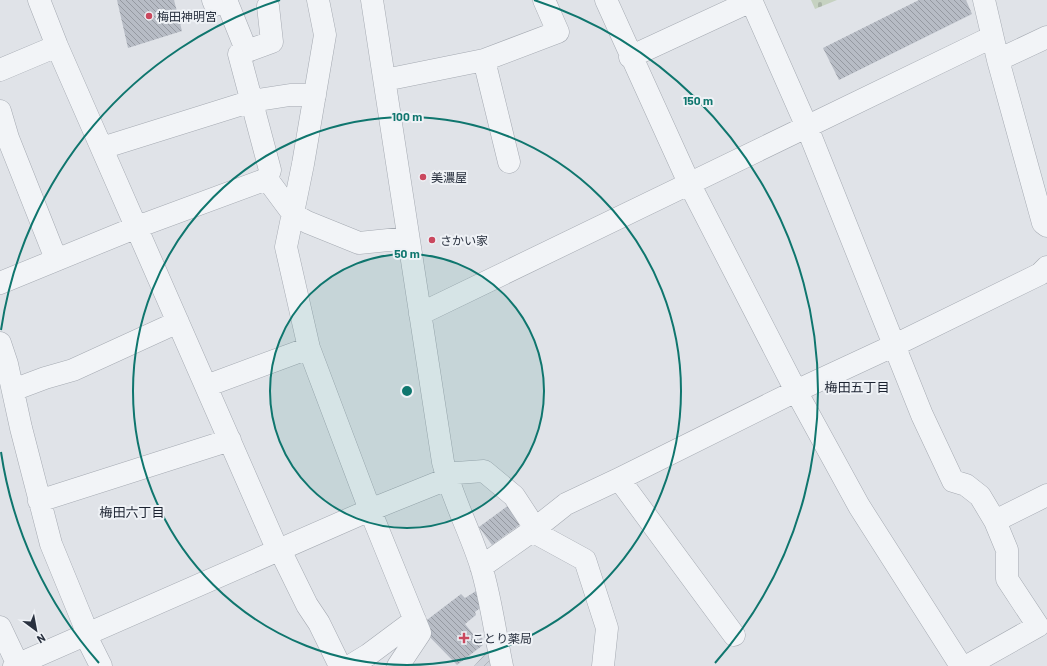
<svg xmlns="http://www.w3.org/2000/svg" width="1047" height="666" font-family="Barlow,'Noto Sans JP',sans-serif">
	<style>
		.industrial { fill: url(#industrial-furrows) }
		.cemetery { fill: url(#cemetery-stones) }
		.building { fill: url(#building-back-hatch) }
		.lines { fill: none; stroke-linecap: round; stroke-linejoin: round }
		.minor-casing { stroke: #a5aab2; stroke-width: 23 }
		.minor { stroke: #f2f4f7; stroke-width: 22 }
		.ring { fill: none; stroke: #0f766e; stroke-width: 2 }
		.poi-dot { fill: #ca485e; stroke: #eff2f6; stroke-width: 1.5 }
		.labels { text-anchor: middle; dominant-baseline: central; stroke-width: 4; stroke-linejoin: round; paint-order: stroke }
		.poi-label { font-size: 12px; fill: #29313f; stroke: #eff2f6; text-anchor: start }
		.neighbourhood-label { font-size: 13px; fill: #1b2230; stroke: #eff2f6 }
		.centre { fill: #0f766e; stroke: #eff2f6; stroke-width: 2 }
		.ring-label { font-size: 12px; text-anchor: middle; font-weight: bold; fill: #0f766e; stroke: #eff2f6; stroke-width: 4; stroke-linejoin: round; paint-order: stroke }
	</style>
	<defs>
		<pattern id="industrial-furrows" width="10" height="10" patternUnits="userSpaceOnUse"><rect width="10" height="10" fill="#ced2da"/><path d="M-1 1l2-2M0 10L10 0M9 11l2-2" fill="none" stroke="#b1b5bc"/></pattern>
		<pattern id="cemetery-stones" width="16" height="16" patternUnits="userSpaceOnUse"><rect width="16" height="16" fill="#c6d2c1"/><path d="M2 7V4a2 2 0 0 1 4 0v3zM10 15v-3a2 2 0 0 1 4 0v3z" fill="#aab5a7"/></pattern>
		<pattern id="building-back-hatch" width="6" height="6" patternUnits="userSpaceOnUse"><rect width="6" height="6" fill="#b7bcc5"/><path d="M-1 5l2 2M0 0l6 6M5-1l2 2" fill="none" stroke="#9599a1"/></pattern>
	</defs>
	<rect width="100%" height="100%" fill="#e0e3e8"/>
	<path class="industrial" d="M488 650 491 666H474Z"/>
	<path class="cemetery" d="M811 0H837L815 9Z"/>
	<path class="building" d="M117 0H174L182 31 128 48Z
		M919 0H966L972 14 839 80 823 48Z
		M509 505 522 523 492 545 479 527Z
		M476 591 480 608 475 612 476 615 465 624 478 640 482 637 483 645 457 665 423 630V623L461 594 465 598Z"/>
	<g class="lines">
		<defs>
			<path id="minor" d="M39 0 57 46 278 551
				M213 0 215 5 226 0 247 52
				M318 0 325 35 303 164 286 247 309 348 370 510 420 633 398 666
				M372 0 443 462C452 498 470 531 481 566 491 599 495 633 502 666
				M606 0 689 183 796 391 859 506 961 666
				M751 0 807 127 922 415 953 481 966 485 980 496 995 521 1007 550V579L1038 626 967 666
				M984 0 998 60 1043 223 1047 226
				M630 57 751 1
				M998 60 1047 37
				M0 70 57 46
				M385 80 484 60
				M0 111 8 138 56 259
				M102 148 252 101 290 95H315
				M509 162 484 60 558 32 544 0
				M267 179 270 170 239 54 272 42 268 6
				M0 283 137 227 267 179 293 214 307 222 359 243 408 238
				M420 314 992 37
				M0 343 7 364 21 428 51 544 83 622 90 644 101 666
				M206 386 309 348
				M13 390 45 378 73 370 178 322
				M619 479 734 635
				M39 501 230 440
				M995 521 1047 495
				M532 531 585 560 607 628 603 666
				M280 550 307 605 319 623 340 666
				M481 567 532 531 566 504 619 479 796 391 895 345 1040 274 1047 267
				M0 627 18 665
				M14 666 370 510 447 479 456 473 484 471 514 496 535 528
				M350 666 368 655 415 620"/>
		</defs>
		<use href="#minor" class="minor-casing"/>
		<use href="#minor" class="minor"/>
	</g>
	<circle cx="407" cy="391" r="137" fill="#0f766e" fill-opacity=".12"/>
	<g class="ring">
		<circle cx="407" cy="391" r="137"/>
		<circle cx="407" cy="391" r="274"/>
		<path d="M99 663A411 411 0 0 1 1 452M1 330A411 411 0 0 1 280 0M534 0A411 411 0 0 1 715 663"/>
	</g>
	<g class="poi-dot">
		<circle cx="149" cy="16" r="4"/>
		<circle cx="423" cy="177" r="4"/>
		<circle cx="432" cy="240" r="4"/>
		<path d="M462 632h4v4h4v4h-4v4h-4v-4h-4v-4h4z"/>
	</g>
	<g class="labels">
		<g class="poi-label">
			<text x="157" y="16">梅田神明宮</text>
			<text x="431" y="177">美濃屋</text>
			<text x="440" y="240">さかい家</text>
			<text x="472" y="638">ことり薬局</text>
		</g>
		<g class="neighbourhood-label">
			<text x="857" y="387">梅田五丁目</text>
			<text x="132" y="512">梅田六丁目</text>
		</g>
	</g>
	<circle cx="407" cy="391" r="6" class="centre"/>
	<g class="ring-label">
		<text x="698" y="105">150 m</text>
		<text x="407" y="121">100 m</text>
		<text x="407" y="258">50 m</text>
	</g>
	<g transform="translate(36 630) rotate(148)" stroke="#eff2f6" stroke-width="3" paint-order="stroke">
	<path d="M0-3L7 15L0 10L-7 15Z" fill="#29313f"/>
	<text y="-6" font-size="11" font-weight="bold" text-anchor="middle" fill="#29313f">N</text>
	</g>
</svg>
